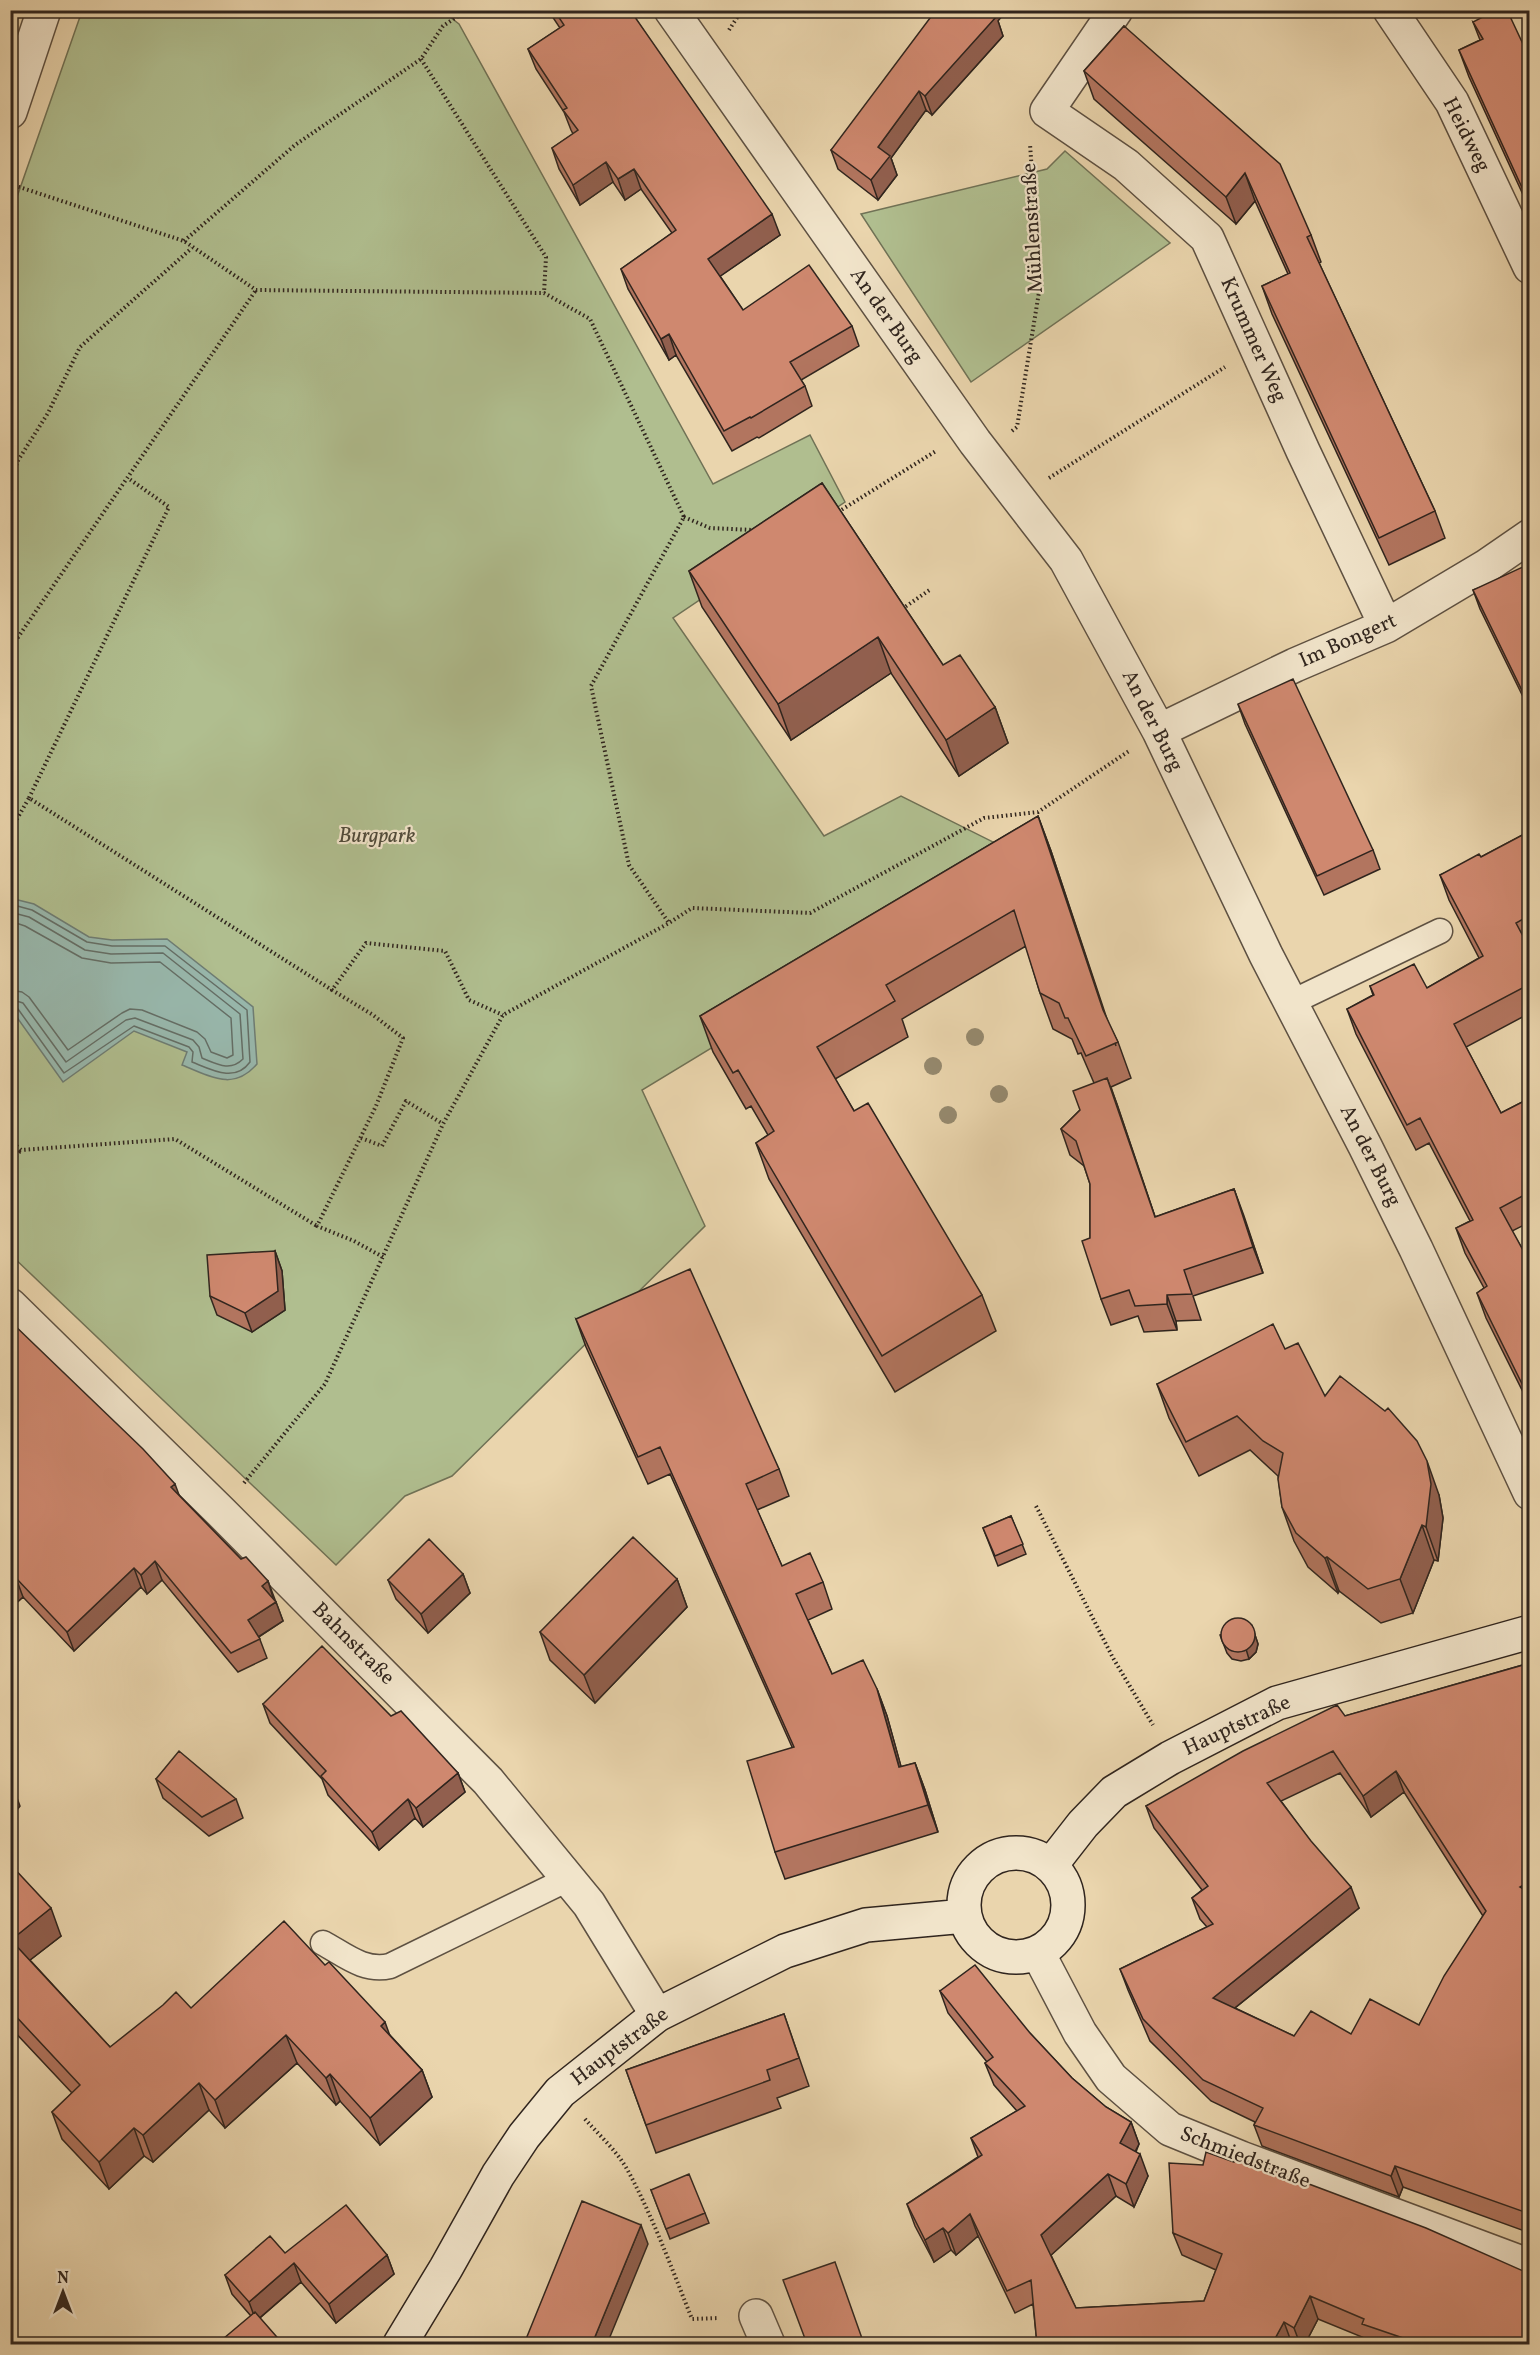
<svg xmlns="http://www.w3.org/2000/svg" width="1540" height="2355" font-family="Vollkorn,serif">
	<style>
		.green { fill: #b0be8f; stroke: #707256; stroke-width: 1.5 }
		.water { fill: #98b8ad; stroke: #6e7d74; stroke-width: 1.5 }
		.lines { fill: none; stroke-linecap: round; stroke-linejoin: round }
		.shore { stroke: #646e66; stroke-width: 1.5 }
		.service-casing { stroke: #5e5142; stroke-width: 27 }
		.minor-casing { stroke: #5e5142; stroke-width: 36 }
		.tertiary-casing { stroke: #5e5142; stroke-width: 36 }
		.secondary-casing { stroke: #30251e; stroke-width: 36 }
		.path { stroke: #30251e; stroke-width: 4; stroke-dasharray: 1.5 3; stroke-linecap: butt }
		.service { stroke: #f1e4ca; stroke-width: 24 }
		.minor { stroke: #f1e4ca; stroke-width: 33 }
		.tertiary { stroke: #f1e4ca; stroke-width: 33 }
		.secondary { stroke: #f1e4ca; stroke-width: 33 }
		.tree { fill: #95896e }
		.wall { fill: #b2755f; stroke: #30251e; stroke-width: 1.5; fill-rule: evenodd }
		.shaded-wall { fill: #915f4e; stroke: #30251e; stroke-width: 1.5 }
		.building { fill: #cf886f; stroke: #30251e; stroke-width: 1.5; fill-rule: evenodd }
		.labels { text-anchor: middle; dominant-baseline: central; stroke-width: 4.5; stroke-linejoin: round; paint-order: stroke }
		.street-label { font-size: 21px; fill: #30251e; stroke: #f1e4ca }
		.park-label { font-size: 21px; font-style: italic; fill: #504b3a; stroke: #f1e4ca }
	</style>
	<rect width="100%" height="100%" fill="#ead5ad"/>
	<filter id="stains"><feTurbulence type="fractalNoise" baseFrequency=".00333" numOctaves="4"/><feColorMatrix values="0 0 0 0 .2 0 0 0 0 .09 0 0 0 0 .02 0 0 0 .5 -.17"/></filter>
	<radialGradient id="worn" r=".72"><stop offset=".6" stop-color="#630" stop-opacity="0"/><stop offset="1" stop-color="#630" stop-opacity=".3"/></radialGradient>
	<path class="green" d="M82 11H442L459 24 713 484 810 435 845 502 673 618 824 836 901 796 1025 858 642 1090 705 1226 452 1476 405 1496 336 1565 11 1255 10 217Z
		M1065 151 1170 243 971 382 861 214 1047 169Z"/>
	<path class="water" d="M10 898 34 904 89 937 112 940 167 939 253 1007 257 1064C233 1092 210 1076 182 1065L187 1052 134 1031 63 1082 11 1009Z"/>
	<g class="lines">
		<path class="shore" d="M10 904 32 910 87 942 112 946H165L247 1010 250 1062C235 1083 212 1070 192 1062L193 1052 189 1047 134 1026 64 1073 18 1009 10 1006
			M10 912 29 917 85 950 111 954 163 953 240 1014 243 1059C230 1072 217 1064 202 1058L199 1047 193 1040 135 1018 126 1020 66 1062 23 1003 10 999
			M10 921 25 926 82 958 111 963 160 962 231 1018 233 1055 227 1058 211 1052 205 1039 197 1032 142 1010 130 1009 122 1013 68 1050 29 997 22 992 10 990"/>
		<defs>
			<path id="service" d="M1290 1003 1440 931
				M323 1943C345 1955 364 1972 390 1966L568 1879"/>
			<path id="minor" d="M671 10 975 442 1066 560 1159 731 1266 955 1365 1146 1416 1249 1530 1493
				M1116 10 1047 111 1126 165 1207 238 1303 451 1386 626
				M1390 10 1452 102 1530 267
				M10 112 44 10
				M1159 731 1295 665 1386 626 1485 567 1530 536
				M756 2316 768 2344"/>
			<path id="tertiary" d="M10 1305 221 1512 488 1781 589 1904 657 2015
				M1038 1953 1080 2033 1111 2078 1170 2129 1241 2158 1530 2266"/>
			<path id="secondary" d="M964 1905a52 52 0 1 1 104 0a52 52 0 1 1-104 0Z
				M1051 1865 1083 1824 1114 1792 1170 1758 1277 1703 1530 1632
				M400 2344 446 2268 498 2175 524 2136 560 2092 657 2015 785 1951 866 1925 965 1916"/>
		</defs>
		<use href="#service" class="service-casing"/>
		<use href="#minor" class="minor-casing"/>
		<use href="#tertiary" class="tertiary-casing"/>
		<use href="#secondary" class="secondary-casing"/>
		<path class="path" d="M729 30 742 10
			M421 59 546 257 544 293
			M10 184 184 241 256 290 544 293 590 319 684 517 591 686 629 865 669 923
			M184 241 295 145 421 59 443 26 467 10
			M1012 431 1017 427 1040 286 1030 144
			M1049 478 1225 367
			M10 496 17 462 48 413 80 347 192 248
			M838 512 936 451
			M684 517 710 528 753 530
			M902 609 931 589
			M10 632 18 638
			M10 649 256 290
			M29 798 169 507 128 478
			M10 831 29 798 332 990
			M361 1138 382 1146 406 1101 443 1124
			M10 1140 21 1150 175 1139 317 1226
			M10 1163 21 1150
			M383 1257 354 1241 317 1226 376 1106 403 1038 373 1015 332 990 366 943 445 951 469 1000 503 1015
			M244 1483 325 1384 443 1124 503 1015 669 923 692 908 810 913 984 818 1038 812 1129 751
			M1036 1506 1113 1658 1153 1725
			M585 2119C599 2135 616 2150 627 2169 653 2217 672 2269 692 2319L719 2318"/>
		<use href="#service" class="service"/>
		<use href="#minor" class="minor"/>
		<use href="#tertiary" class="tertiary"/>
		<use href="#secondary" class="secondary"/>
	</g>
	<g class="tree">
		<circle cx="975" cy="1037" r="9"/>
		<circle cx="933" cy="1066" r="9"/>
		<circle cx="999" cy="1094" r="9"/>
		<circle cx="948" cy="1115" r="9"/>
	</g>
	<path class="wall" d="M548 10H630L780 235 720 276 743 310 852 326 859 346 801 380 805 386 812 406 759 438 757 437 732 451 676 355 669 360 628 289 621 269 672 233 641 189 625 200 613 182 580 205 559 169 552 148 573 134 571 130 564 112 536 69 528 49 560 28Z
		M998 21 1003 36 932 115 926 110 891 158 897 175 878 200 838 169 831 150Z
		M1473 22 1530 59V210L1469 77 1459 50 1480 40Z
		M1124 26 1311 235 1321 262 1319 263 1435 511 1445 538 1389 565 1272 314 1262 286 1288 274 1255 201 1236 224 1094 99 1084 71Z
		M822 483 943 665 995 707 1008 743 959 776 891 673 791 740 702 607 689 571Z
		M1530 569V711L1480 609 1473 590Z
		M1238 704 1373 850 1380 869 1324 895 1245 724Z
		M1038 816 1051 851 1106 1018 1118 1042 1131 1078 1111 1087 1155 1217 1234 1189 1263 1273 1193 1296 1201 1320 1176 1321 1177 1330 1144 1332 1138 1316 1111 1325 1101 1299 1090 1238V1184L1084 1166 1070 1155 1061 1129 1080 1110 1094 1083 1081 1053 1078 1054 1072 1039 1053 1029 1040 993 1026 946 902 1019 908 1037 835 1079 854 1111 982 1295 996 1331 895 1392 769 1179 756 1143 768 1135 751 1106 746 1109 713 1052 700 1016Z
		M1530 831V945L1528 946 1530 949V1013L1466 1047 1501 1113 1530 1098V1222L1512 1231 1530 1263V1406L1486 1318 1477 1293 1484 1288 1465 1253 1456 1228 1470 1221 1429 1143 1416 1150 1356 1034 1347 1009 1373 995 1370 986 1427 988 1479 958 1449 900 1440 875 1481 857Z
		M275 1251 282 1271 285 1310 252 1332 217 1315 210 1296Z
		M576 1319 779 1469 789 1496 757 1510 782 1566 823 1582 832 1609 808 1620 832 1674 877 1689 887 1716 901 1767 915 1763 925 1790 938 1832 785 1879 775 1852 792 1747 670 1474 648 1484 586 1347Z
		M10 1321 241 1559 268 1581 283 1621 259 1637 267 1658 238 1672 162 1580 147 1594 141 1587 74 1651 23 1597 13 1606 10 1603Z
		M1285 1349 1325 1396 1439 1495 1443 1518 1438 1561 1434 1560 1413 1613 1381 1623 1339 1591 1338 1593 1308 1567 1294 1541 1282 1507 1278 1476 1250 1450 1199 1476 1169 1418 1157 1384Z
		M1011 1516 1026 1554 998 1566 983 1528Z
		M463 1574 470 1593 428 1633 396 1599 388 1580Z
		M677 1579 687 1607 595 1703 550 1660 540 1632Z
		M1252 1626 1258 1644 1256 1652 1249 1659 1241 1661 1232 1659 1227 1653 1220 1635Z
		M1530 1663V2233L1403 2187 1399 2197 1262 2146 1254 2125 1255 2122 1211 2101 1150 2041 1128 1990 1120 1969 1207 1927 1200 1919 1192 1898 1202 1890 1154 1828 1146 1806 1345 1716ZM1340 1773 1371 1817 1404 1792 1483 1916 1419 2025 1351 2034 1294 2036 1235 2008 1359 1908 1281 1801Z
		M263 1704 391 1716 458 1773 465 1792 423 1827 415 1818 379 1850 328 1795 322 1779 270 1723Z
		M156 1779 236 1799 243 1818 209 1836 163 1798Z
		M10 1864 61 1936 30 1960 110 2047 191 2008 389 2034 422 2070 432 2097 380 2145 340 2101 336 2105 297 2063 225 2128 209 2110 153 2162 144 2156 109 2189 62 2139 52 2112 72 2093 10 2027Z
		M940 1991 1030 2033 1072 2078 1106 2107 1131 2122 1139 2144 1136 2152 1148 2176 1134 2207 1116 2196 1051 2255 1076 2308 1204 2301 1216 2270 1182 2255 1173 2233 1530 2344H1369L1367 2339 1318 2319 1305 2344H1037L1033 2304 1015 2313 978 2236 956 2255 951 2250 934 2262 915 2226 907 2204 978 2157 971 2138 1017 2111 994 2085 985 2063 987 2062 948 2013Z
		M784 2014 809 2086 777 2098 781 2108 656 2153 626 2070Z
		M651 2190 705 2213 709 2223 670 2239Z
		M285 2253 387 2255 394 2274 336 2323 301 2282 260 2318 251 2316 232 2294 225 2275Z"/>
	<path class="shaded-wall" d="M986 10H1007L998 21 1003 36 932 115 925 96Z
		M919 91 926 110 891 158 897 175 878 200 871 180 878 147Z
		M606 162 613 182 580 205 573 185Z
		M634 169 641 189 625 200 618 179Z
		M1245 173 1255 201 1236 224 1226 197Z
		M772 214 780 235 716 279 708 259Z
		M669 334 676 355 669 360 661 339Z
		M878 637 891 673 791 740 778 704Z
		M995 707 1008 743 959 776 946 740Z
		M1038 816 1051 851 1116 1046 1103 1010Z
		M1107 1078 1117 1104 1164 1243 1155 1217Z
		M1234 1189 1244 1216 1263 1273 1253 1247Z
		M275 1251 282 1271 285 1310 252 1332 245 1313Z
		M1167 1295 1176 1321 1177 1330 1167 1304Z
		M1427 1461 1439 1495 1443 1518 1438 1561 1426 1527Z
		M175 1484 182 1503 171 1487Z
		M1422 1525 1434 1560 1413 1613 1400 1579Z
		M1327 1557 1339 1591 1338 1593 1325 1558Z
		M155 1561 162 1580 147 1594 141 1575Z
		M134 1568 141 1587 74 1651 67 1632Z
		M463 1574 470 1593 428 1633 421 1614Z
		M16 1578 23 1597 13 1606 10 1600V1583Z
		M677 1579 687 1607 595 1703 584 1675Z
		M268 1581 274 1601 262 1586Z
		M276 1602 283 1621 255 1639 248 1620Z
		M1252 1626 1258 1644 1256 1652 1249 1659 1246 1649Z
		M877 1689 887 1716 909 1795 899 1767Z
		M915 1763 925 1790 938 1832 928 1805Z
		M1396 1771 1404 1792 1371 1817 1363 1796Z
		M458 1773 465 1792 423 1827 416 1808Z
		M13 1787 20 1806 10 1819V1791Z
		M408 1799 415 1818 379 1850 372 1832Z
		M1530 1881V1907L1520 1887Z
		M1351 1887 1359 1908 1221 2019 1213 1998Z
		M51 1908 61 1936 21 1967 11 1940Z
		M385 2022 395 2050 381 2026Z
		M286 2035 297 2063 225 2128 215 2100Z
		M422 2070 432 2097 380 2145 370 2118Z
		M330 2074 340 2101 336 2105 326 2078Z
		M199 2083 209 2110 153 2162 143 2135Z
		M1131 2122 1139 2144 1128 2165 1120 2143Z
		M134 2128 144 2156 109 2189 99 2162Z
		M1140 2154 1148 2176 1134 2207 1126 2184Z
		M1395 2166 1403 2187 1399 2197 1391 2176Z
		M1108 2174 1116 2196 1049 2257 1041 2235Z
		M970 2214 978 2236 956 2255 948 2233Z
		M641 2225 648 2244 607 2344H592Z
		M943 2228 951 2250 934 2262 925 2240Z
		M387 2255 394 2274 336 2323 329 2304Z
		M294 2263 301 2282 256 2321 249 2302Z
		M1310 2296 1318 2319 1305 2344H1300L1294 2328Z
		M1284 2322 1292 2344H1272Z"/>
	<path class="building" d="M554 10H630L772 214 708 259 743 310 809 265 852 326 790 362 805 386 751 418 750 417 724 431 669 334 661 339 621 269 676 230 634 169 618 179 606 162 573 185 552 148 578 130 563 110 567 108 528 49 564 25Z
		M936 10H988L996 17 925 96 919 91 878 147 890 156 871 180 831 150Z
		M1496 10H1507L1530 59V205L1459 50 1483 39 1473 22Z
		M1124 26 1280 164 1311 235 1307 237 1435 511 1379 538 1262 286 1290 273 1245 173 1226 197 1084 71Z
		M822 483 943 665 960 655 995 707 946 740 878 637 778 704 689 571Z
		M1527 565 1530 569V707L1473 590Z
		M1293 679 1373 850 1317 876 1238 704Z
		M1038 816 1103 1010 1118 1042 1086 1056 1068 1018H1065L1059 1003 1040 993 1014 910 886 985 895 1001 817 1047 854 1111 868 1103 982 1295 882 1356 756 1143 774 1131 738 1070 733 1073 700 1016Z
		M1530 831V915L1516 923 1530 949V984L1454 1024 1501 1113 1530 1098V1192L1500 1208 1530 1263V1400L1477 1293 1487 1286 1456 1228 1473 1220 1420 1118 1407 1125 1347 1009 1374 995 1370 986 1414 964 1427 988 1483 956 1440 875 1479 854 1481 857Z
		M1107 1078 1155 1217 1234 1189 1253 1247 1184 1270 1192 1294 1167 1295V1304L1135 1306 1129 1290 1101 1299 1082 1241 1090 1238V1184L1076 1141 1061 1129 1080 1110 1073 1091Z
		M275 1251 278 1291 245 1313 210 1296 207 1255Z
		M690 1269 779 1469 746 1484 782 1566 810 1553 823 1582 796 1594 832 1674 863 1660 877 1689 899 1767 915 1763 928 1805 775 1852 747 1761 794 1747 660 1447 638 1457 576 1319Z
		M10 1321 143 1449 175 1484 171 1487 241 1559 246 1557 268 1581 262 1586 276 1602 248 1620 260 1639 231 1653 155 1561 141 1575 134 1568 67 1632 16 1578 10 1583Z
		M1273 1324 1285 1349 1298 1343 1325 1396 1340 1376 1385 1411 1388 1408 1417 1441 1427 1461 1431 1484 1426 1527 1422 1525 1400 1579 1368 1589 1327 1557 1325 1558 1296 1533 1282 1507 1278 1479 1283 1453 1263 1441 1237 1416 1186 1442 1157 1384Z
		M1011 1516 1023 1544 995 1556 983 1528Z
		M633 1537 677 1579 584 1675 540 1632Z
		M429 1539 463 1574 421 1614 388 1580Z
		M1221 1635a17 17 0 1 1 34 0a17 17 0 1 1-34 0Z
		M322 1646 391 1716 401 1711 458 1773 416 1808 408 1799 372 1832 321 1776 326 1771 263 1704Z
		M1530 1663V1881L1520 1887 1530 1893V2214L1395 2166 1391 2176 1254 2125 1263 2108 1203 2080 1143 2019 1120 1969 1213 1924 1192 1898 1208 1886 1146 1806 1243 1751 1337 1705 1345 1716ZM1333 1751 1363 1796 1396 1771 1486 1911 1444 1976 1419 2025 1370 1999 1351 2034 1311 2011 1294 2036 1213 1998 1351 1887 1311 1841 1267 1783Z
		M179 1751 236 1799 202 1817 156 1779Z
		M10 1864 51 1908 11 1940 110 2047 163 2005 176 1992 191 2008 284 1921 325 1965 329 1962 385 2022 381 2026 422 2070 370 2118 330 2074 326 2078 286 2035 215 2100 199 2083 143 2135 134 2128 99 2162 52 2112 80 2085 10 2010Z
		M975 1965 1030 2033 1072 2078 1106 2107 1131 2122 1120 2143 1140 2154 1126 2184 1108 2174 1041 2235 1076 2308 1204 2301 1222 2254 1173 2233 1169 2163 1203 2165 1206 2152 1234 2162 1237 2157 1426 2228 1530 2274V2344H1399L1403 2338 1362 2324 1364 2319 1310 2296 1294 2328 1284 2322 1272 2344H1037L1031 2280 1007 2291 970 2214 948 2233 943 2228 925 2240 907 2204 982 2155 971 2138 1025 2106 985 2063 993 2057 940 1991Z
		M784 2014 799 2058 767 2070 770 2080 646 2125 626 2070Z
		M689 2174 705 2213 666 2229 651 2190Z
		M582 2201 641 2225 592 2344H524Z
		M346 2205 387 2255 329 2304 294 2263 249 2302 225 2275 270 2236 285 2253Z
		M835 2262 864 2344H807L783 2280Z
		M255 2312 283 2344H217Z"/>
	<g class="labels">
		<g class="street-label">
			<text transform="translate(1466 135) rotate(63)">Heidweg</text>
			<text transform="translate(1033 228) rotate(-93)">Mühlenstraße</text>
			<text transform="translate(886 316) rotate(55)">An der Burg</text>
			<text transform="translate(1253 340) rotate(66)">Krummer Weg</text>
			<text transform="translate(1348 641) rotate(-24)">Im Bongert</text>
			<text transform="translate(1152 721) rotate(63)">An der Burg</text>
			<text transform="translate(1370 1156) rotate(63)">An der Burg</text>
			<text transform="translate(353 1644) rotate(45)">Bahnstraße</text>
			<text transform="translate(1237 1726) rotate(-25)">Hauptstraße</text>
			<text transform="translate(620 2047) rotate(-37)">Hauptstraße</text>
			<text transform="translate(1245 2158) rotate(21)">Schmiedstraße</text>
		</g>
		<g class="park-label">
			<text x="377" y="836">Burgpark</text>
		</g>
	</g>
	<rect width="1540" height="2355" fill="none" stroke="#ead5ad" stroke-width="36"/>
	<rect x="12" y="12" width="1516" height="2331" fill="none" stroke="#30251e" stroke-width="3"/>
	<rect x="18" y="18" width="1504" height="2319" fill="none" stroke="#30251e" stroke-width="1.5"/>
	<g transform="translate(63 2292)" stroke="#f1e4ca" stroke-width="4.5" paint-order="stroke">
	<path d="M0-4.5L10 22L0 15L-10 22Z" fill="#30251e"/>
	<text y="-9" font-size="16" font-weight="bold" text-anchor="middle" fill="#30251e">N</text>
	</g>
	<rect width="100%" height="100%" filter="url(#stains)"/>
	<rect width="100%" height="100%" fill="url(#worn)"/>
</svg>
